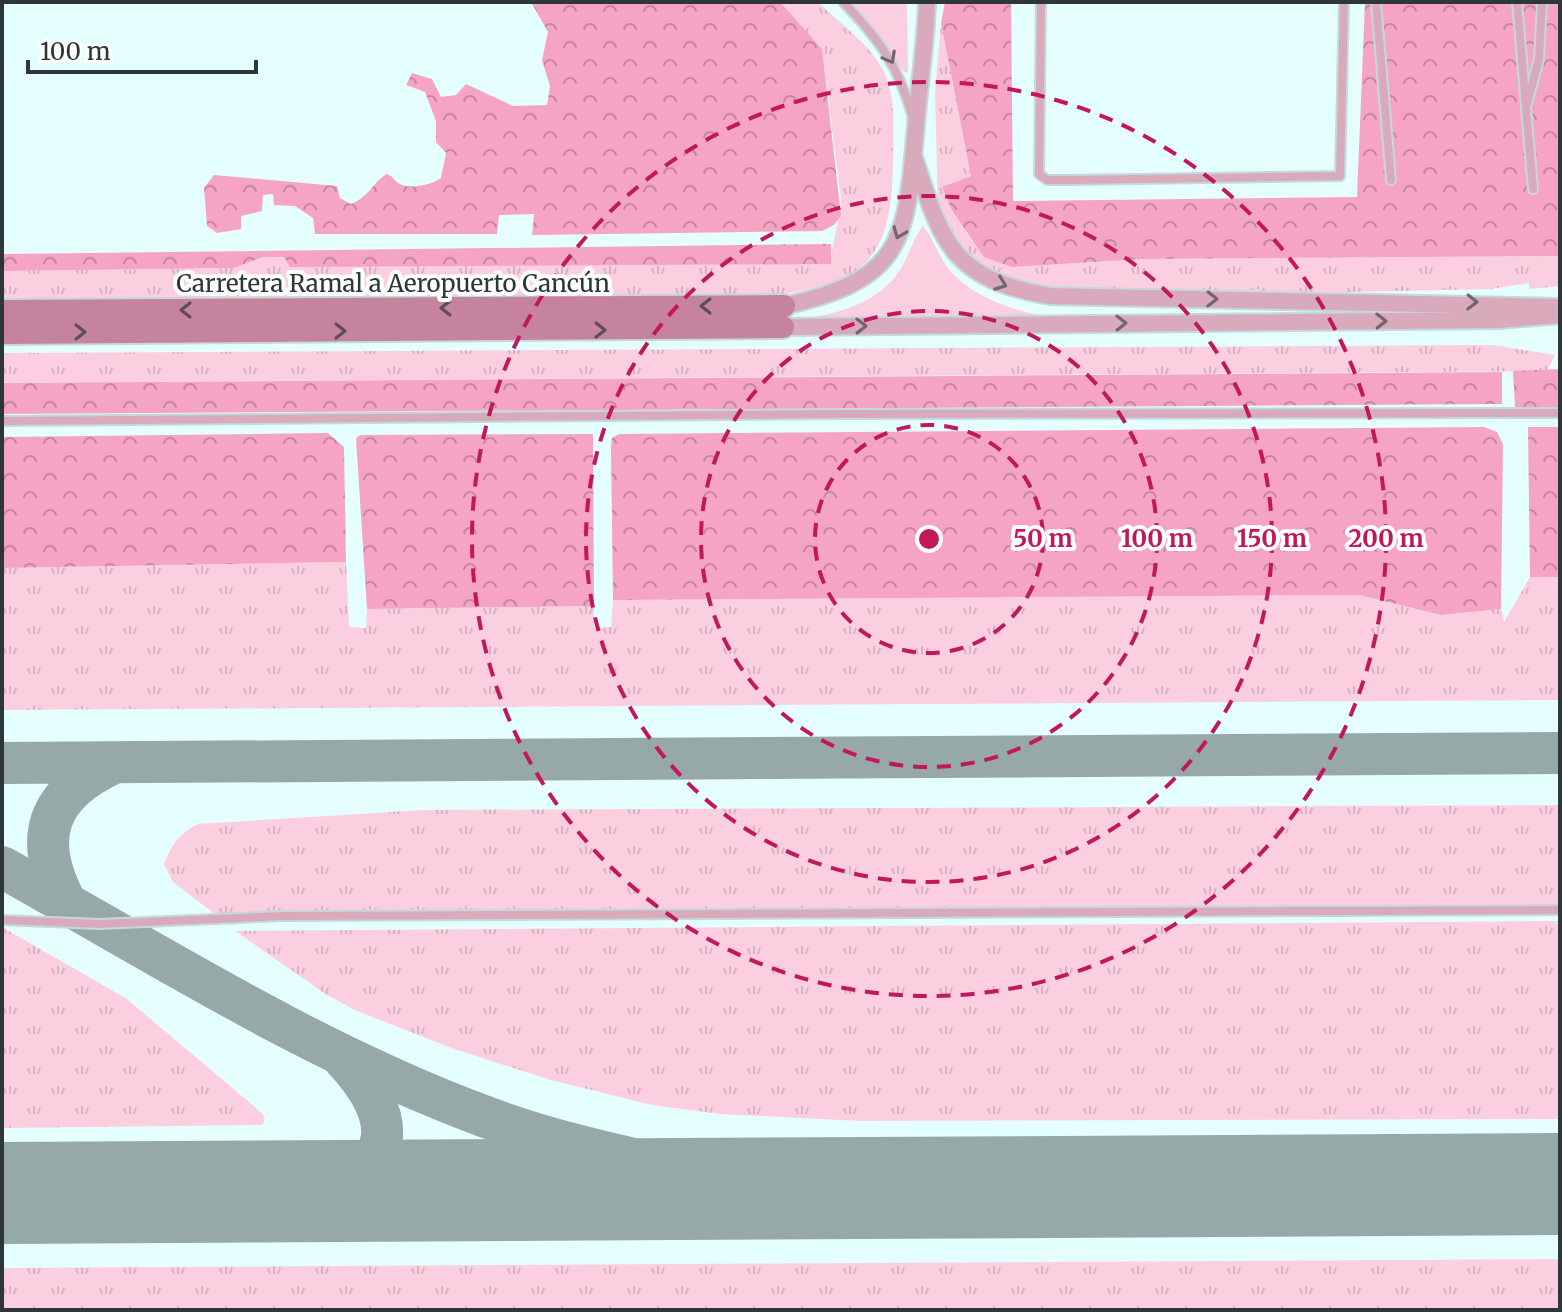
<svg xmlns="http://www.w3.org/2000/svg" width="1562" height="1312" font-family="Merriweather,serif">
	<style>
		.grass { fill: url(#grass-tufts) }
		.forest { fill: url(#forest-crowns) }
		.garden { fill: #fbcfdf }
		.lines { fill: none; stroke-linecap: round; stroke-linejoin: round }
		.taxiway { stroke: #96a8a8; stroke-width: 42 }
		.runway { stroke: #96a8a8; stroke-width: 102 }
		.service-casing { stroke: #c4dada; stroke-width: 12 }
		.minor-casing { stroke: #c4dada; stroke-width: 20 }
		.secondary-casing { stroke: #c4dada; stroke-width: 26 }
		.service { stroke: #d8aabc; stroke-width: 8 }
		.minor { stroke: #d8aabc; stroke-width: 16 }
		.secondary { stroke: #c6839e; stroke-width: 22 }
		.oneway { stroke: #72656c }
		.oneway2 { stroke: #5c4e56 }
		.ring { fill: none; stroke: #c2185b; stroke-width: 4; stroke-dasharray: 14 10 }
		.labels { text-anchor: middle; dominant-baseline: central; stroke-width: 8; stroke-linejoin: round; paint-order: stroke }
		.street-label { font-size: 24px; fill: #2e3737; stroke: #fff }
		.centre { fill: #c2185b; stroke: #fff; stroke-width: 4 }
		.ring-label { font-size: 24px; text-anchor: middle; font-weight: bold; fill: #c2185b; stroke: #fff; stroke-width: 8; stroke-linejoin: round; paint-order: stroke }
	</style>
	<defs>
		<pattern id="grass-tufts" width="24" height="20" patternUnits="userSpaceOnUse" patternTransform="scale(2)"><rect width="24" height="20" fill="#fbcfdf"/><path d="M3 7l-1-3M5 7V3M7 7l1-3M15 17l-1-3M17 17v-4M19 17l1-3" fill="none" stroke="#d7b2c0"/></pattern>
		<pattern id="forest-crowns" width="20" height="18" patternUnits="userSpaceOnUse" patternTransform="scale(2)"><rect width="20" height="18" fill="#f5a4c4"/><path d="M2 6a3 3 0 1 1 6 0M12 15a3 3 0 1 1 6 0" fill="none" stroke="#c786a0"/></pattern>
	</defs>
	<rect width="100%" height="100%" fill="#e5fefe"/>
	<path class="grass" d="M751 2H818C840 24 877 49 887 79 896 104 893 133 893 158 893 252 871 283 776 295L2 301V271L234 268 263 257 831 263C831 241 841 222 841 199L822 49 782 4Z
		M941 23 971 176 943 187 1012 267 1144 259 1560 256V286L1529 289V283L1491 289 1264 294 1259 290 1050 293 968 264 938 209 935 92Z
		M1493 345 1555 355 1547 371 2 383V353Z
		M346 562 349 627 366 628 367 609 594 606V628L611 627 613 600 1359 595 1441 615 1501 609 1504 622 1530 577H1560V700L2 710V568Z
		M1560 805V906L216 915 173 882 164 864C172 844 179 834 198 824L424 810Z
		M1560 921V1119L860 1121 720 1114 652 1105 551 1080 454 1049 357 1011 327 995 235 931Z
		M2 927 127 999 263 1114 265 1120 262 1125 2 1128Z
		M1560 1259V1310H2V1268Z"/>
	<path class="forest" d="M531 2 782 4 822 49 841 216 834 225 822 231 532 235 534 214 499 215 497 234H315L313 218 295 206 274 205 273 194 263 195 262 211 241 216V229L217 233 207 226 204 188 214 175 337 186 340 198 351 204C369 197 373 182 387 174 392 176 394 179 397 182 407 191 431 185 441 178L446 153 436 142V121L425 92 406 85 412 73 432 79 441 97 456 95 466 84 513 106 547 105 550 86 542 60 548 32Z
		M945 2H1011L1013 201 1357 197 1365 2H1560V256L1144 259 1012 267 984 257 952 210 942 187 971 176 941 23Z
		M831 244V264L290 267 284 257H263L234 268 2 271V254Z
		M1560 369V407H1515L1513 371Z
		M1502 372V404L2 414V383Z
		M1484 427 1497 432 1503 444 1501 609 1441 615 1359 595 613 600 611 447 612 438 619 434Z
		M1528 427H1560V577H1530Z
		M328 433 344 447 346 562 2 568V437Z
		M593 434 594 606 367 609 356 438 360 435Z"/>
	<path class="garden" d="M851 2H907L908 72H904Z
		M923 226C933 237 938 255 948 268 975 301 1020 312 1059 319L785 322C828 315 874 309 900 270 909 256 913 238 923 226Z"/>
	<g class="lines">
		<path class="taxiway" d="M2 763 1560 753
			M2 867C161 956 315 1054 486 1117 574 1150 671 1166 762 1188
			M67 905C31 839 46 794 114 763
			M321 1191C403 1165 394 1113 344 1059"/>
		<path class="runway" d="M2 1193 1560 1184"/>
		<defs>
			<path id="service" d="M843 2C879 39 898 65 912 115
				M1041 2 1039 174 1047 180H1071L1340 176 1344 2
				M1376 2 1391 180
				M1517 2 1533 189
				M1527 104 1539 59 1542 2
				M2 421 845 414 1560 413
				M2 920 99 924 282 916 1560 910"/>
			<path id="minor" d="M914 157C942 244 952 279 1050 296L1558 307
				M784 306C906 279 906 239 916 125 919 84 926 43 927 2
				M783 327 1498 320 1560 315"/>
			<path id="secondary" d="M2 311 784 306
				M2 333 783 327"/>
		</defs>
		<use href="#service" class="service-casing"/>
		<use href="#minor" class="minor-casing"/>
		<use href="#secondary" class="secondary-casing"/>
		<use href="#service" class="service"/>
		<use href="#minor" class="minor"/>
		<use href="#secondary" class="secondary"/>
	</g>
	<defs><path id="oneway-chevron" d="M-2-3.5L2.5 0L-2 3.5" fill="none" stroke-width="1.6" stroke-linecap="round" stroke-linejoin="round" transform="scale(2)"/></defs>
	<g class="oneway">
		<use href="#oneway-chevron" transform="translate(890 58) rotate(61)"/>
		<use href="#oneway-chevron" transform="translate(899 233) rotate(112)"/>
		<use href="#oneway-chevron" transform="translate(1001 284) rotate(21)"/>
		<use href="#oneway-chevron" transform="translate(1212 299) rotate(1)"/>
		<use href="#oneway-chevron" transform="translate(1472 302) rotate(1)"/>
		<use href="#oneway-chevron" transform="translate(1381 321) rotate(-1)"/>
		<use href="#oneway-chevron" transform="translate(1121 323) rotate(-1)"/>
		<use href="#oneway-chevron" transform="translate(861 326) rotate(-1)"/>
	</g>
	<g class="oneway2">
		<use href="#oneway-chevron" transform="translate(706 306) rotate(180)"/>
		<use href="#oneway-chevron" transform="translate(446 308) rotate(180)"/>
		<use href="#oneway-chevron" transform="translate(186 310) rotate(180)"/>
		<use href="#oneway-chevron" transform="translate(600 330)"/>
		<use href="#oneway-chevron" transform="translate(340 331)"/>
		<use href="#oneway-chevron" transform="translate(80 332)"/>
	</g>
	<g class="ring">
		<circle cx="929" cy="539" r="114"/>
		<circle cx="929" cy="539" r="228"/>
		<circle cx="929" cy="539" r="343"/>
		<circle cx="929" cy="539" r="457"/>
	</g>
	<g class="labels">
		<g class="street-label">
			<text x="393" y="283">Carretera Ramal a Aeropuerto Cancún</text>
		</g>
	</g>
	<circle cx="929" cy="539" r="12" class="centre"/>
	<g class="ring-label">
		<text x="1043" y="547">50 m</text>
		<text x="1157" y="547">100 m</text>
		<text x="1272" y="547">150 m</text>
		<text x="1386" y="547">200 m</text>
	</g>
	<rect width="1562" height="1312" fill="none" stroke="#2e3737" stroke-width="8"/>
	<path d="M28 60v12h228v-12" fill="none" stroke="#2e3737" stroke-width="4"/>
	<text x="40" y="60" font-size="24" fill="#2e3737" stroke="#ffffff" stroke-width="6" paint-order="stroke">100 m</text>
</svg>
